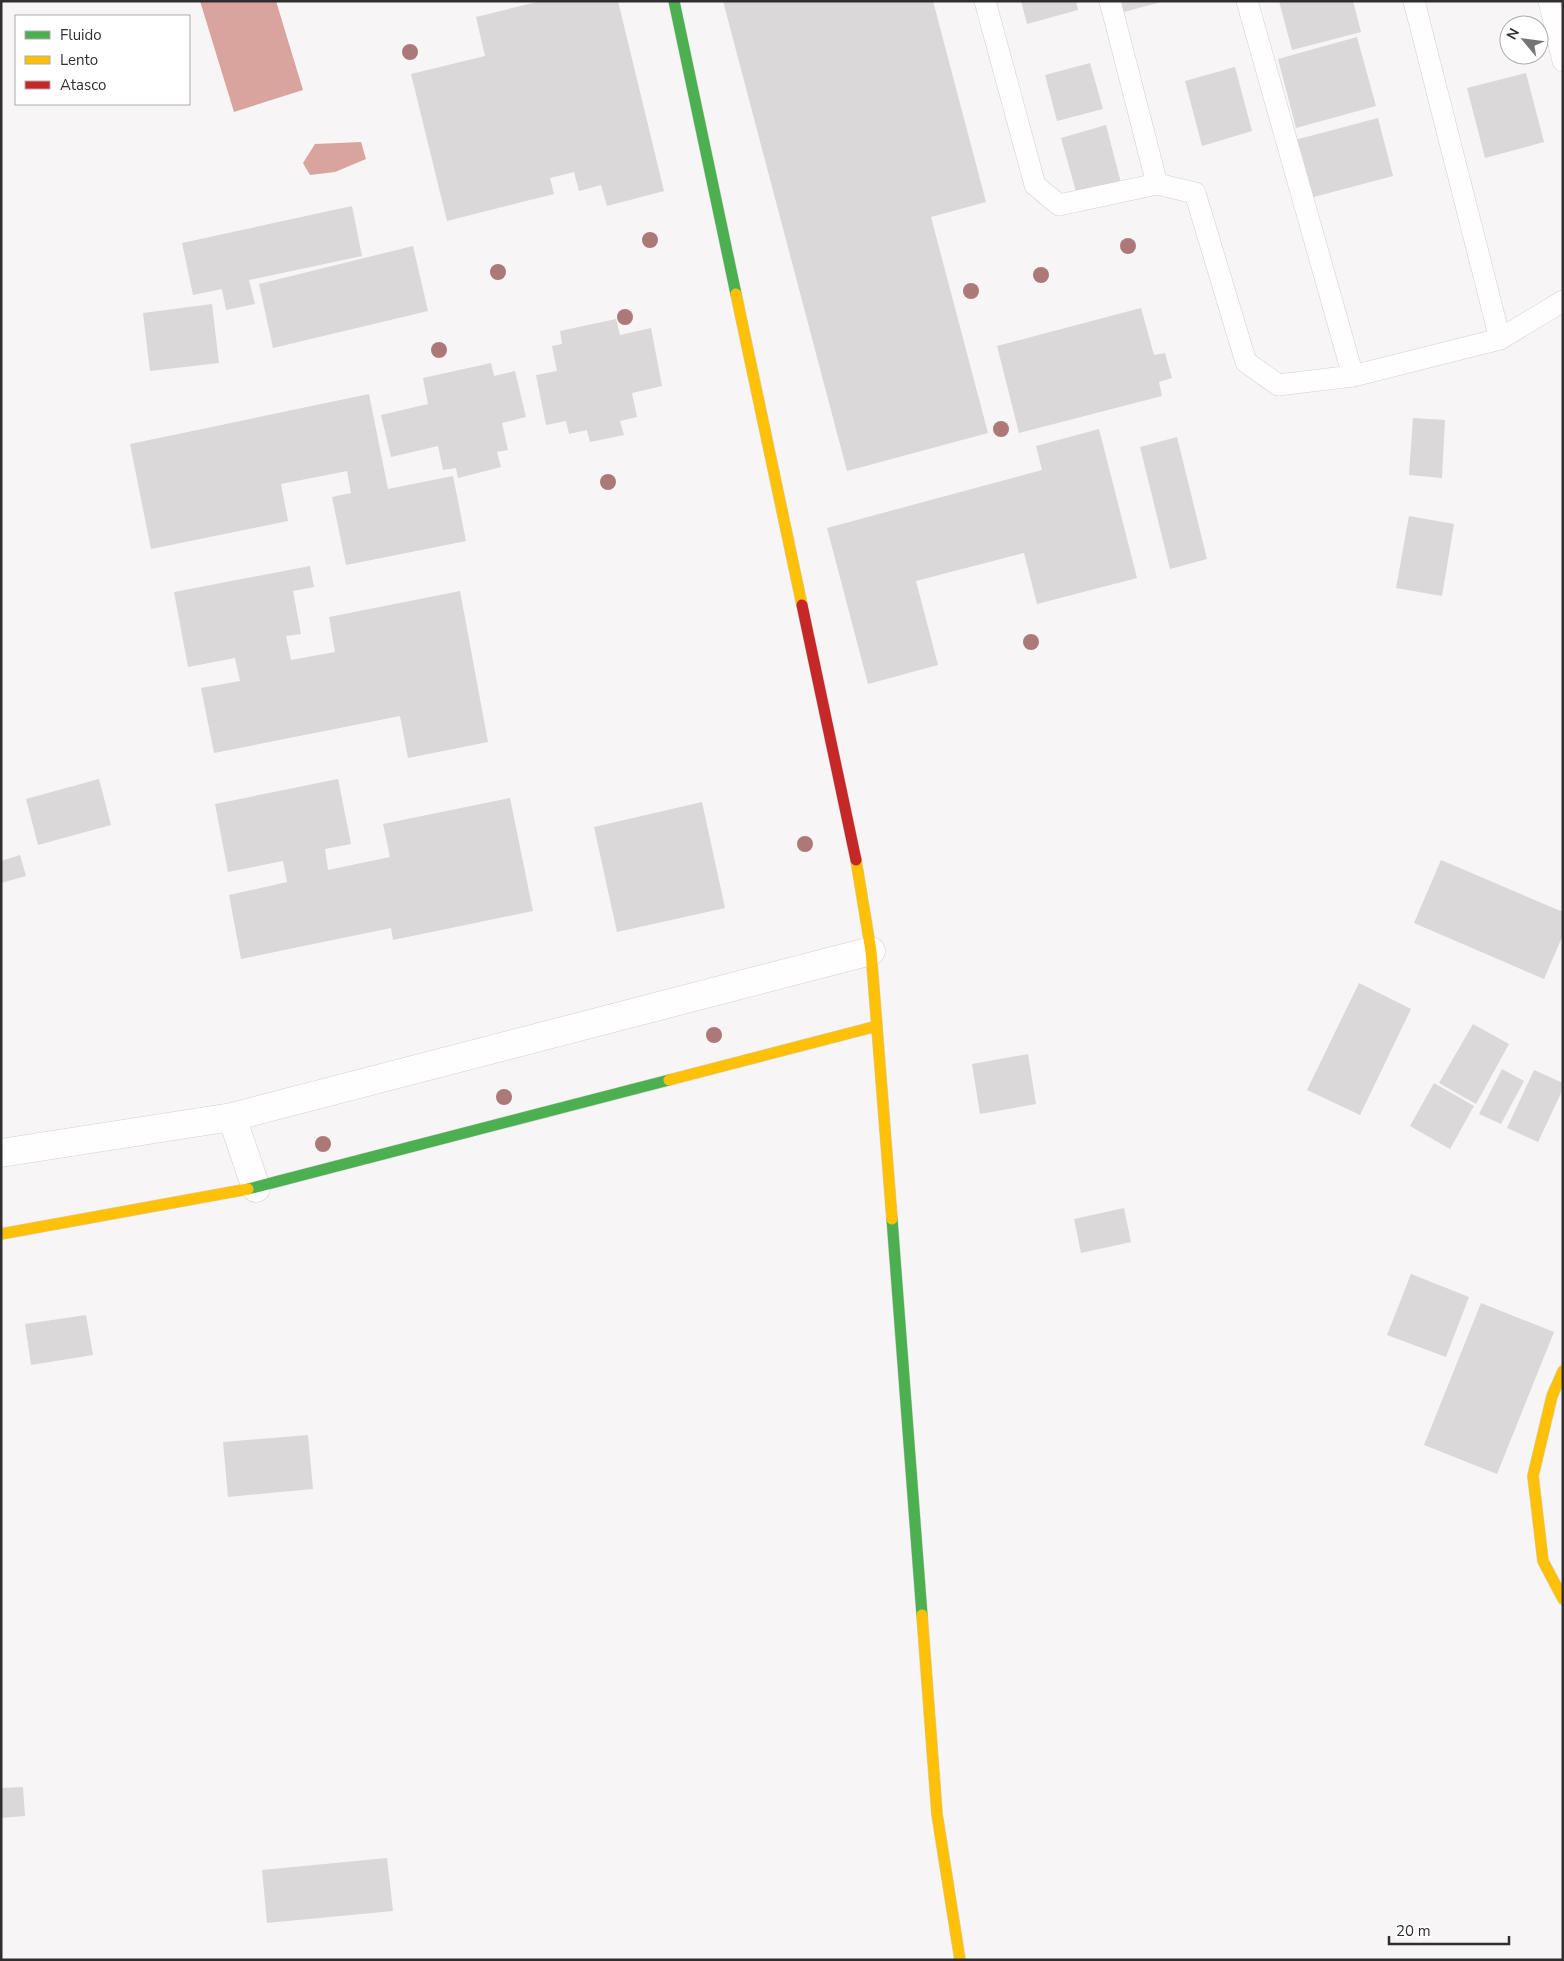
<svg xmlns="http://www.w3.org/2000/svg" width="1564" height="1961" font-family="'Nunito Sans',sans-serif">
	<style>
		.water { fill: #daa49e }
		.building { fill: #dad8d8 }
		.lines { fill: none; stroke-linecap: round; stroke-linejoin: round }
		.lane-casing { stroke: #d2d1d0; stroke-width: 22 }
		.street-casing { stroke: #d2d1d0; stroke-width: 29 }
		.fast-casing { stroke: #d2d1d0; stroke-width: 12 }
		.slow-casing { stroke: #d2d1d0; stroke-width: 12 }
		.jam-casing { stroke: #d2d1d0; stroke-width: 12 }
		.lane { stroke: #fefefe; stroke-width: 21 }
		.street { stroke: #fefefe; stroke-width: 28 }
		.fast { stroke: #4caf50; stroke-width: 11 }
		.slow { stroke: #ffc107; stroke-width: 11 }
		.jam { stroke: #c62828; stroke-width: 11 }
		.tree { fill: #ac7978 }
	</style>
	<rect width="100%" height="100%" fill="#f7f5f5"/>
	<path class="water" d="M200 1H276L303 90 234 112Z
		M361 142 366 159 335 172 310 175 303 163 315 144Z"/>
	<path class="building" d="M541 1H618L664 191 607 206 601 185 579 191 574 172 550 178 554 194 447 221 411 74 485 56 476 17Z
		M723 1H933L986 202 931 217 988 433 847 471Z
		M1021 1H1076L1078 10 1027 24Z
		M1121 1H1161V2L1124 12Z
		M1279 1H1353L1361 32 1292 50Z
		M1357 37 1376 106 1296 128 1278 59Z
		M1090 63 1103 109 1057 121 1045 75Z
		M1235 67 1252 131 1202 146 1185 81Z
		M1526 73 1544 142 1485 158 1467 88Z
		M1378 118 1393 176 1310 198 1295 140Z
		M1106 125 1121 183 1077 195 1061 138Z
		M352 206 362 256 249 280 255 304 226 310 222 289 193 295 182 243Z
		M413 246 428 311 273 348 259 284Z
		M212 304 219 363 150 371 143 313Z
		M1141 308 1154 355 1165 353 1172 378 1159 382 1162 396 1019 433 997 346Z
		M616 319 620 335 651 328 662 386 632 393 637 417 620 421 624 435 590 442 587 430 569 434 566 421 546 425 536 375 557 371 552 346 562 344 560 331Z
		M491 363 494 376 515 371 526 417 502 423 508 450 497 452 501 467 458 478 456 468 443 470 438 446 391 457 381 415 428 404 423 378Z
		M369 394 388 489 453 476 466 541 346 565 332 497 351 493 347 471 281 484 288 521 151 549 130 444Z
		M1413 418 1445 420 1442 478 1409 475Z
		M1099 429 1137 578 1037 604 1024 553 916 581 938 665 868 684 827 528 1042 470 1036 446Z
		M1177 437 1207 559 1170 569 1140 447Z
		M1409 516 1454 524 1442 596 1396 588Z
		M310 566 314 587 293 591 301 634 286 636 291 660 335 652 329 617 460 591 488 742 408 758 400 716 214 753 201 688 240 681 235 658 188 667 174 592Z
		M99 779 111 825 38 845 26 799Z
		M338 779 351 844 325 849 328 870 390 857 383 824 510 798 533 911 393 940 391 928 241 959 229 895 287 882 283 861 228 872 215 804Z
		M702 802 725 908 617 932 594 827Z
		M20 855 26 876 1 883V861Z
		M1441 860 1563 912V935L1544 979 1414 923Z
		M1359 983 1411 1009 1360 1115 1307 1090Z
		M1473 1024 1509 1044 1476 1104 1439 1083Z
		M1028 1054 1036 1104 980 1114 972 1064Z
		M1502 1069 1524 1081 1501 1124 1479 1114Z
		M1534 1070 1563 1083V1089L1538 1142 1507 1128Z
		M1434 1083 1474 1106 1450 1149 1410 1126Z
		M1124 1208 1131 1242 1081 1253 1074 1219Z
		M1411 1274 1469 1297 1446 1357 1387 1335Z
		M1481 1303 1554 1332 1497 1474 1424 1445Z
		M86 1315 93 1355 31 1365 25 1324Z
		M308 1435 313 1489 228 1497 223 1442Z
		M23 1787 25 1816 1 1818V1788Z
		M387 1858 393 1911 267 1923 262 1870Z"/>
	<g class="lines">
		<defs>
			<path id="lane" d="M985 1 1035 185 1059 205 1157 184 1195 193 1246 362 1278 385 1353 376 1500 339 1563 301
				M1110 1 1157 184
				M1247 1 1353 376
				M1414 1 1500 339
				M1549 1 1563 61"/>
			<path id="street" d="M232 1117 256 1188
				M1 1153 232 1117 871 951"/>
			<path id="fast" d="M674 1 736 294
				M248 1189 669 1080
				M892 1219 922 1615"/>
			<path id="slow" d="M736 294 802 605
				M856 860 871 951 892 1219
				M669 1080 877 1026
				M1 1234 248 1189
				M1563 1371 1552 1396 1533 1476 1543 1561 1563 1599
				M922 1615 937 1814 960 1960"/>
			<path id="jam" d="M802 605 856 860"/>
		</defs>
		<use href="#lane" class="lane-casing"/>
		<use href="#street" class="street-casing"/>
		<use href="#fast" class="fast-casing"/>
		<use href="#slow" class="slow-casing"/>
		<use href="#jam" class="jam-casing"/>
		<use href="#lane" class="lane"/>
		<use href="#street" class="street"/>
		<use href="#fast" class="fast"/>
		<use href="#slow" class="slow"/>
		<use href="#jam" class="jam"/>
	</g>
	<g class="tree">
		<circle cx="410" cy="52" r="8"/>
		<circle cx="650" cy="240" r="8"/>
		<circle cx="1128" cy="246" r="8"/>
		<circle cx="498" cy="272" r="8"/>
		<circle cx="1041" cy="275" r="8"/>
		<circle cx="971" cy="291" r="8"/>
		<circle cx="625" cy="317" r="8"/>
		<circle cx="439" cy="350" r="8"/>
		<circle cx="1001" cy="429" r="8"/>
		<circle cx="608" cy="482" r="8"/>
		<circle cx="1031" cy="642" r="8"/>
		<circle cx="805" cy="844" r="8"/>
		<circle cx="714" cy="1035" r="8"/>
		<circle cx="504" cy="1097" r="8"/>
		<circle cx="323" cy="1144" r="8"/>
	</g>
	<rect width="1564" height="1961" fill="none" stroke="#302e2e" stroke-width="5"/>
	<rect x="15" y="15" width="175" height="90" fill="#ffffff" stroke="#acabab"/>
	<rect x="25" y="31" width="25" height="8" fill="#4caf50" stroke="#acabab"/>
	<text x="60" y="40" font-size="15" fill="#302e2e">Fluido</text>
	<rect x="25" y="56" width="25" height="8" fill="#ffc107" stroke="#acabab"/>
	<text x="60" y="65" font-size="15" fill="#302e2e">Lento</text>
	<rect x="25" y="81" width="25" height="8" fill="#c62828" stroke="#acabab"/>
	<text x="60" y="90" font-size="15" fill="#302e2e">Atasco</text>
	<g transform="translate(1524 40) rotate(299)"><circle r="24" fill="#ffffff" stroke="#acabab"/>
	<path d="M0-4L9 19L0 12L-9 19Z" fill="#767474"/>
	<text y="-8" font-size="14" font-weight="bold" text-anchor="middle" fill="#302e2e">N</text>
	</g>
	<path d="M1389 1936v8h120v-8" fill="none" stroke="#302e2e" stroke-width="2.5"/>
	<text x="1396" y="1936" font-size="15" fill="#302e2e" stroke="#ffffff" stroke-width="4" paint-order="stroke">20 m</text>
</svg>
